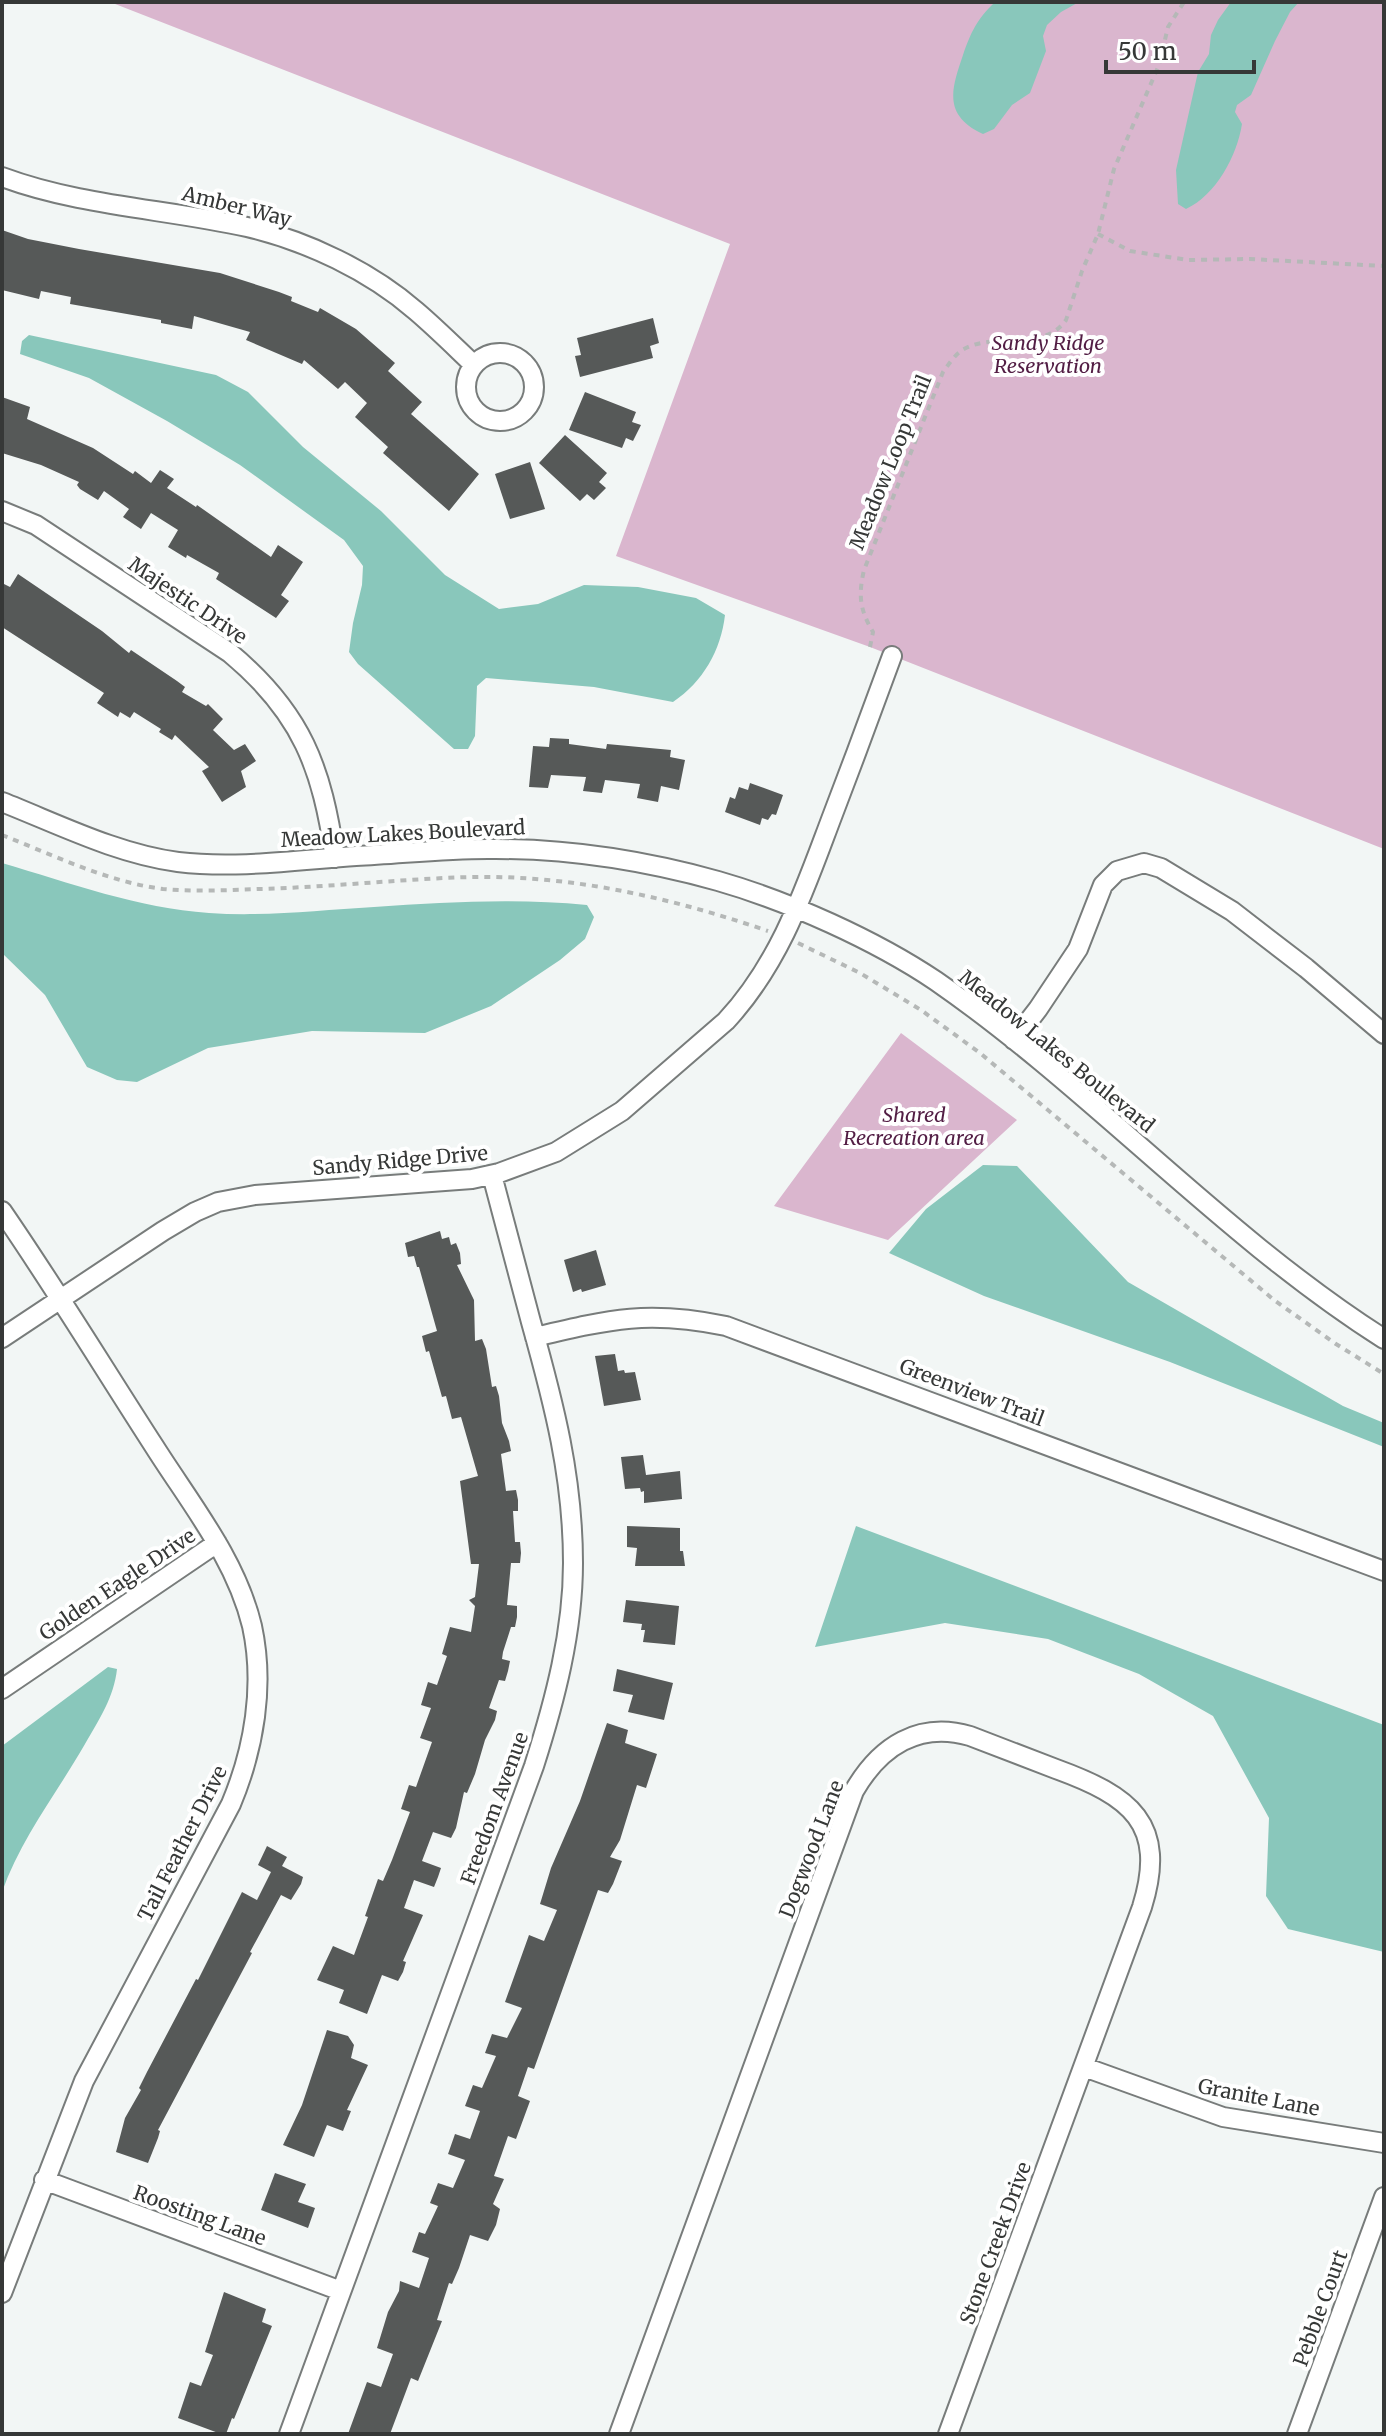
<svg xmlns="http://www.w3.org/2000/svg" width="1386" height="2436" font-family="Merriweather,serif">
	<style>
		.green { fill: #dab6ce }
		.water { fill: #89c7bb }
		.building { fill: #565958 }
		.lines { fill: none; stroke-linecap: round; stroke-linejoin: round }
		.street-casing { stroke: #787c7b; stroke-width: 22 }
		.path { stroke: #b5b8b7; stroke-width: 4; stroke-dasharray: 6 6; stroke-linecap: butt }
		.street { stroke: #fff; stroke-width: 18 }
		.labels { text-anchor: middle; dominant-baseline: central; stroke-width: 8; stroke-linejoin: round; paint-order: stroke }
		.street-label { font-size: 20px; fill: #363837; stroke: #fff }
		.park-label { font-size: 20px; font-style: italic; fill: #521d44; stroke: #fff }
	</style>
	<rect width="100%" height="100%" fill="#f2f6f5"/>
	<path class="green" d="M110 2H1384V849L870 647 616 556 730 244Z
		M901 1033 1017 1120 888 1240 774 1206Z"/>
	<path class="water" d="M995 2H1079L1061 12 1047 25 1043 36 1046 51 1030 93 1012 105 994 129 983 134C943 115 951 90 963 55 971 32 977 19 995 2Z
		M1231 2H1299L1290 12 1275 41 1251 95 1237 105 1235 112 1242 124C1237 156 1216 195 1186 209L1178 204 1176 170 1198 72 1209 54 1211 35 1218 20Z
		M29 335 216 375 248 392 303 447 381 511 445 575 499 609 538 604 584 585 638 587 696 598 725 615C721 650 703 682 673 702L594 687 486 678 477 686 475 736 468 749H454L358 664 349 652 353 623 362 585 363 566 344 540 240 465 167 421 89 378 20 354 22 341Z
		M2 863C70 883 138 908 209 913 264 917 319 910 374 907 445 902 516 898 587 905L594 917 585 939 560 960 491 1006 425 1033 312 1031 208 1048 137 1082 117 1080 87 1067 45 995 2 953Z
		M983 1165 1017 1166 1128 1282 1343 1406 1384 1423V1447L1170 1362 984 1296 889 1253 926 1209Z
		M856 1526 1384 1725V1952L1288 1929 1266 1896 1269 1818 1213 1716 1139 1674 1048 1639 945 1623 815 1647Z
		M108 1667 117 1669C114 1697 99 1720 85 1744 57 1793 21 1838 2 1892V1746Z"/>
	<path class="building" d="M2 230 28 239 79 249 220 273 279 292 292 297 291 301 318 312 320 308 356 329 395 363 388 371 422 402 411 414 479 474 449 511 383 453 388 447 355 417 367 403 345 382 338 389 304 360 302 364 246 340 250 332 194 316 192 329 161 323V320L70 304 71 297 41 291 39 299 2 290Z
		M653 318 659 343 650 346 653 358 580 377 575 356 581 355 577 338Z
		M585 392 636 412 632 422 641 425 633 441 626 438 622 448 569 430Z
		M2 397 30 407 27 419 93 448 133 474 135 471 151 483 160 470 174 479 167 488 196 507 197 505 271 557 278 545 303 562 281 595 289 601 276 618 216 579 219 573 187 555 186 558 168 547 178 530 151 513 141 529 123 517 129 509 104 491 98 500 80 489 77 485 79 482 41 465 2 453Z
		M565 435 607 473 599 482 606 488 594 500 587 494 580 501 539 463Z
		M530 462 545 509 510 519 495 474Z
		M18 574 102 631 129 653 131 650 177 681 185 687 182 692 206 706 208 704 223 719 213 730 234 750 245 744 256 761 241 771 246 787 222 802 202 771 209 767 175 735 172 740 159 732 161 729 134 712 130 718 120 712 118 717 97 703 104 693 2 627V583L10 587Z
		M550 738 569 739V744L606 749 607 744 671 750 670 757 685 760 679 790 661 786 658 802 637 798 640 784 605 780 602 793 583 791 586 777 551 775 548 788 529 787 533 746 549 747Z
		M750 783 783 795 776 815 772 814 768 820 762 818 760 825 725 812 730 797 735 799 739 787 748 790Z
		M440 1231 442 1239 449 1237 451 1245 456 1243 460 1253 461 1264 457 1265 474 1300 475 1341 482 1339 486 1349 492 1387 496 1386 499 1396 502 1423 509 1441 511 1451 501 1454 506 1491 516 1490 518 1500V1511H513L515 1542H520L521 1553 520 1563H511L507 1605 517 1606V1617L515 1627H511L503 1652 502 1659 510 1661 508 1671 505 1681 499 1680 489 1708 497 1711 495 1720 485 1740 475 1774 467 1793 464 1792 456 1828 451 1838 433 1832 422 1861 441 1868 438 1877 434 1887 414 1880 404 1908 423 1915 403 1961 406 1962 403 1972 398 1981 382 1975 367 2014 339 2003 344 1990 317 1980 333 1946 354 1955 368 1917 365 1916 378 1879 383 1881 392 1860 410 1812 401 1809 409 1785 416 1787 432 1742 420 1738 431 1708 421 1705 428 1682 437 1685 447 1656 442 1654 450 1627 471 1632 475 1606 469 1600 475 1597 479 1564H471L460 1481 478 1476 461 1417 452 1419 446 1396 442 1397 429 1351 426 1352 422 1336 437 1331 419 1267H417L414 1256 408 1257 405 1243Z
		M596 1250 606 1285 582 1292 581 1289 573 1292 564 1260Z
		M615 1354 618 1371 624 1370 625 1373 635 1372 641 1400 604 1406 595 1356Z
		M643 1455 646 1475 680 1471 682 1499 644 1503V1491L641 1492 640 1488 625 1489 621 1457Z
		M627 1526 680 1528V1551H683L685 1566H635L637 1548 627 1547Z
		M626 1600 679 1606 675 1645 643 1642 645 1630H641L642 1624 623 1622Z
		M617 1669 673 1683 664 1720 628 1712 633 1695 613 1691Z
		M607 1723 628 1730 625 1743 657 1754 646 1788 637 1785 620 1840 610 1857 622 1861 613 1884 608 1893 598 1890 534 2069 528 2067 518 2096 530 2101 516 2139 508 2136 494 2176 504 2179 493 2204 500 2209 496 2225 488 2241 470 2235 459 2268 452 2284 449 2283 437 2320 442 2321 418 2381 411 2378 390 2434H348L367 2382 381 2387 393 2354 377 2348 388 2312 399 2291 400 2281 419 2288 429 2258 412 2252 419 2232 425 2234 438 2206 430 2203 438 2183 453 2188 465 2160 448 2154 455 2134 470 2139 480 2111 465 2106 473 2085 482 2088 496 2056 485 2053 492 2034 507 2038 522 2008 505 2002 529 1935 544 1941 557 1910 540 1904 551 1868 580 1801Z
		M267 1846 287 1857 282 1866 303 1877 301 1884 291 1900 281 1895 250 1952 252 1953 158 2130 160 2131 158 2138 148 2163 116 2152 125 2118 141 2090 139 2088 147 2072 196 1979 198 1980 242 1892 257 1900 271 1872 258 1865Z
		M327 2030 348 2036 354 2045 351 2058 368 2065 347 2110 351 2111 343 2131 327 2125 314 2157 283 2145 302 2105Z
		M275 2173 306 2184 298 2202 315 2208 308 2228 261 2210Z
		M224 2292 266 2309 262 2322 272 2326 234 2419 232 2418 226 2434H221L178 2418 190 2382 201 2386 213 2355 205 2352Z"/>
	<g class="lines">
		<defs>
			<path id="street" d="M2 177C80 206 166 209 247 227 307 241 370 271 416 311 436 328 455 347 474 365
				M466 387a34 34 0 1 1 68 0a34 34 0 1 1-68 0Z
				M2 511 36 525 230 653C302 713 322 768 335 858
				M2 802C58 824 117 854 178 862 236 869 298 860 356 856 402 854 449 848 496 849 570 849 646 861 718 881 788 901 875 940 936 981 1093 1090 1222 1236 1384 1339
				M1014 1040 1038 1009 1078 949 1103 885 1117 871 1144 863 1161 868 1232 911 1306 968 1384 1034
				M2 1211C55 1288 103 1367 154 1446 190 1503 236 1559 252 1626 265 1686 254 1749 231 1804L84 2081 2 2293
				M535 1337C611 1319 648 1310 726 1326L1384 1571
				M2 1338 163 1231 195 1212 218 1202 255 1195 472 1179 499 1173 556 1152 622 1111 726 1021C779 964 803 894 830 822 851 767 872 711 892 656
				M2 1689 217 1543
				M1084 2067 1223 2117 1384 2143
				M44 2180 341 2291
				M289 2434 534 1766C555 1700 573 1632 573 1563 573 1477 554 1404 531 1322 518 1273 505 1224 492 1175
				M619 2434 854 1791C880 1746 919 1721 970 1736 999 1747 1028 1758 1056 1769 1130 1796 1168 1823 1142 1907L948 2434
				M1297 2434 1384 2197"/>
		</defs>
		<use href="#street" class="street-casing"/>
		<path class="path" d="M1098 234 1130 251 1188 260 1250 259 1384 266
			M870 647 873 632C860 610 858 596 864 570L943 372C949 364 955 354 964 349 994 332 1044 352 1066 320L1082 271 1098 234 1114 169 1159 65 1168 27 1184 2
			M2 835C53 855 108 882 163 889 195 892 228 890 260 889 330 887 401 879 471 877 573 875 672 898 768 931
			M798 943 860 973 921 1010 980 1053 1274 1300 1336 1344 1384 1374"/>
		<use href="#street" class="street"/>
	</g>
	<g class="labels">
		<g class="street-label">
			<text transform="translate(237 206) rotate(14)">Amber Way</text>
			<text transform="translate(890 462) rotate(-68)">Meadow Loop Trail</text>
			<text transform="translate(188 600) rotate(34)">Majestic Drive</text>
			<text transform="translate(403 833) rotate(-3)">Meadow Lakes Boulevard</text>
			<text transform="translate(1057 1051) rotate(39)">Meadow Lakes Boulevard</text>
			<text transform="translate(400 1160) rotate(-5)">Sandy Ridge Drive</text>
			<text transform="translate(972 1392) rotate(21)">Greenview Trail</text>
			<text transform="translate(117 1584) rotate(-34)">Golden Eagle Drive</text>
			<text transform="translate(494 1808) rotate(-70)">Freedom Avenue</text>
			<text transform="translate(182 1843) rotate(-63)">Tail Feather Drive</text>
			<text transform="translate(811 1849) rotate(-69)">Dogwood Lane</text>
			<text transform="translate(1259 2097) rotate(11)">Granite Lane</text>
			<text transform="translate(200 2215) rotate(20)">Roosting Lane</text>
			<text transform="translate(995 2243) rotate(-70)">Stone Creek Drive</text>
			<text transform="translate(1320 2308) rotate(-70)">Pebble Court</text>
		</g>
		<g class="park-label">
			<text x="1048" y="342">Sandy Ridge<tspan x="1048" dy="23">Reservation</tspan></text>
			<text x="914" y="1114">Shared<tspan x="914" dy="23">Recreation area</tspan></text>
		</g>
	</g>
	<rect width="1386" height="2436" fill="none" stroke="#363837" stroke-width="8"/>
	<path d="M1106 60v12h148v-12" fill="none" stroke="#363837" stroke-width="4"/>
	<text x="1118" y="60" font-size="24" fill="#363837" stroke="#ffffff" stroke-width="6" paint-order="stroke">50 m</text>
</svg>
